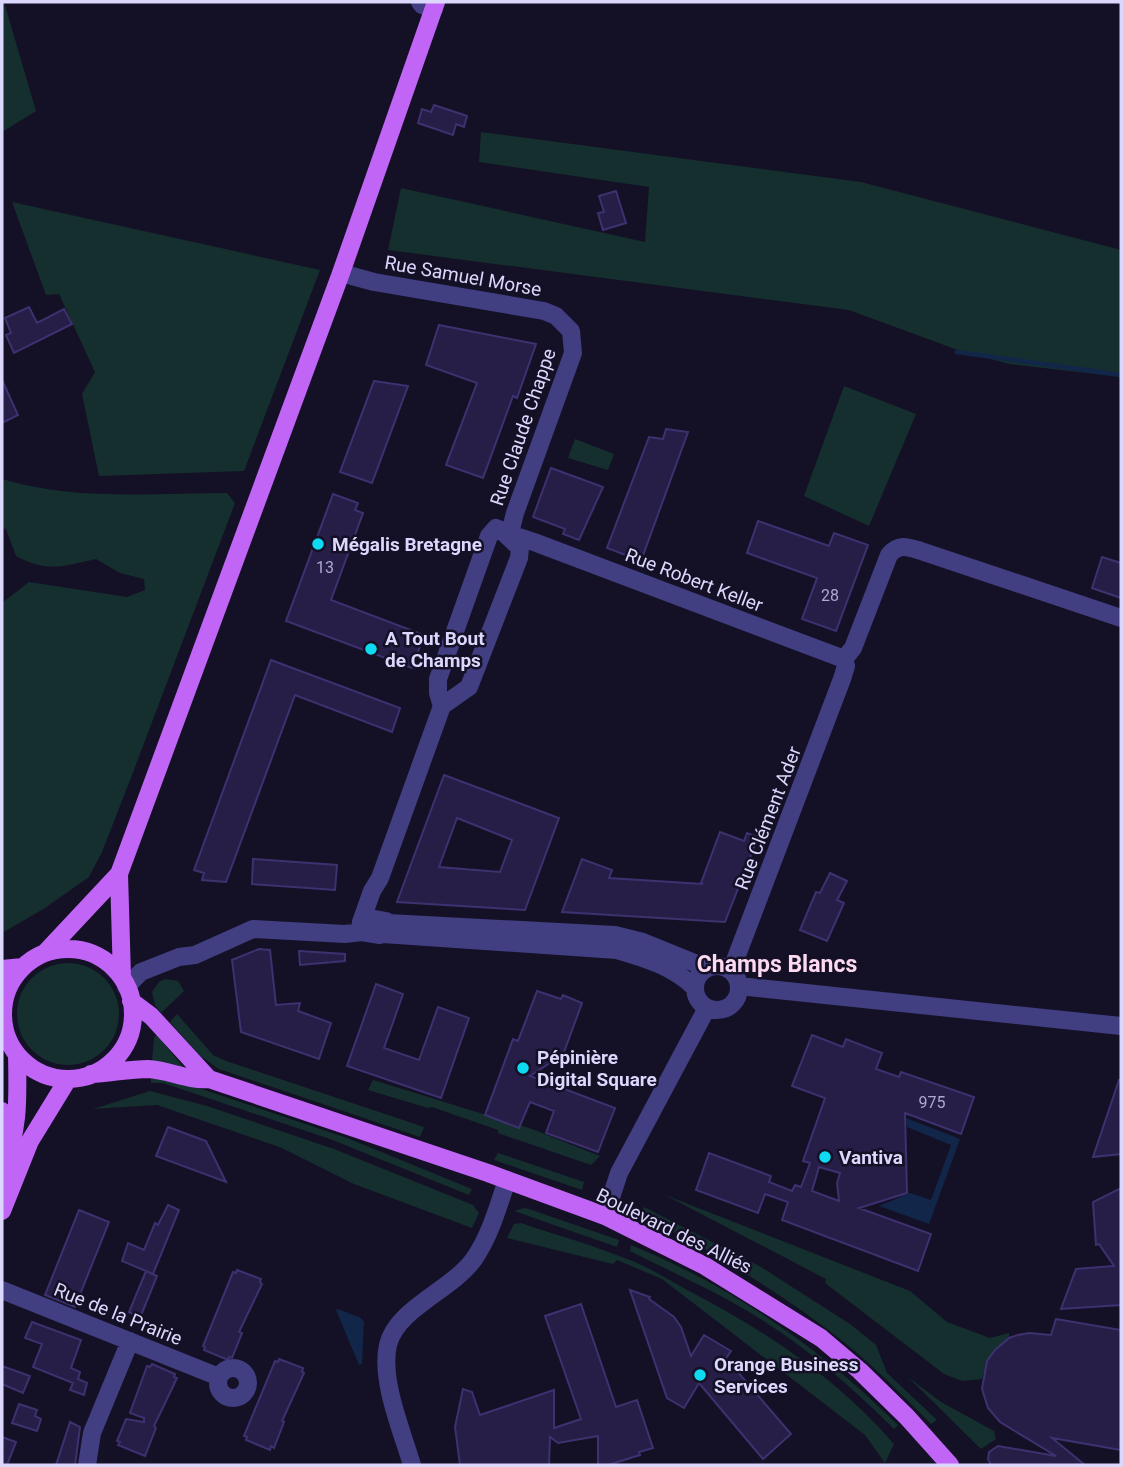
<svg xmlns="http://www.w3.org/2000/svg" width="1123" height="1467" font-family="Roboto,sans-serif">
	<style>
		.green { fill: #142f2e }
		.water { fill: #112649 }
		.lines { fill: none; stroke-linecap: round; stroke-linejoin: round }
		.stream { stroke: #112649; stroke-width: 4.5 }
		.building { fill: #261e46; stroke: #3e3170; stroke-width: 2; fill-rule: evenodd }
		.minor { stroke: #413e82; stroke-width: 18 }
		.major { stroke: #c165f7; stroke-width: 18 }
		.poi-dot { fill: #0edaf2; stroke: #141126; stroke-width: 2.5 }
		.labels { text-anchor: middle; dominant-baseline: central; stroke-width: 5; stroke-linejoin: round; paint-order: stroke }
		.number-label { font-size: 16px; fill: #aea9cf }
		.street-label { font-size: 19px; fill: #dcd7fd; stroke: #141126 }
		.poi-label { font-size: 19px; font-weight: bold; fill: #dcd7fd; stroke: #141126; text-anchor: start }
		.quarter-label { font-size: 23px; font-weight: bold; fill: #fdd9f0; stroke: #141126 }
	</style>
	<rect width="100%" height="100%" fill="#141126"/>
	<path class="green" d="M2 2H4L36 111 2 132Z
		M481 132 861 182 1121 250V377L1009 364 955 349 849 310 388 250 401 188 645 242 649 187 479 162Z
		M12 202 320 270 244 471 99 476 82 394 95 372 59 294 46 295Z
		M844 386 916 414 869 526 804 496Z
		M575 439 614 454 608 470 568 458Z
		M2 479C74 501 153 493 227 493L235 503 132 775 102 852 89 877 45 908 2 933V603L29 582 127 597 145 590 144 579 120 573 96 559C63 566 48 573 16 556L6 529 2 528Z
		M17 1014a51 51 0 1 1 102 0a51 51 0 1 1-102 0Z
		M165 979 178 981 184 991 161 1013 155 1005 152 992 159 982Z
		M177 1014 213 1055 226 1061 424 1127 420 1137 219 1069 199 1055 170 1022Z
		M157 1035 184 1068 152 1062 154 1037Z
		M151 1076H163L347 1138 472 1189 469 1195 330 1139 163 1083H151Z
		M373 1080 532 1129 600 1156 591 1165 498 1133V1130L432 1107 428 1108 368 1090Z
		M150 1091 207 1106 334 1149 473 1205 479 1213 472 1228 354 1184 282 1148 157 1105 93 1109Z
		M498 1153 584 1182 582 1190 494 1160Z
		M665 1195 910 1291 947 1322 990 1338 1009 1333V1338L990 1356 982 1379 962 1381 944 1374 825 1283 826 1279Z
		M644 1207 761 1267 850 1324 876 1345 887 1373 937 1420 931 1424C903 1396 876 1368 845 1343 783 1293 712 1252 641 1215Z
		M524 1208 529 1209 619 1240 617 1247 514 1211Z
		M521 1223C556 1235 593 1245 627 1259 649 1267 669 1280 689 1291 766 1331 837 1378 894 1444L885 1463 865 1435 662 1279 617 1260 613 1264 507 1238 514 1224Z
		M631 1245C735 1288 819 1347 898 1425L894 1429C850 1385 802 1343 749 1312 711 1289 669 1271 630 1251Z
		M908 1377 941 1402 994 1431 996 1439 981 1449Z"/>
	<path class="water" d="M906 1118 960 1139 929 1224 879 1206 910 1193 931 1200 951 1145 907 1127Z
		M338 1309 361 1318 364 1322 362 1364 359 1365 336 1310Z"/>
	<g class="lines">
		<path class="stream" d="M957 352 1121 375"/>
	</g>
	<path class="building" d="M434 105 467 116 464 127 456 124 453 135 418 123 422 109 431 112Z
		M616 191 626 223 603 230 598 213 604 212 599 196Z
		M29 307 37 323 64 309 72 324 14 353 6 335 11 333 5 318Z
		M439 325 536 344 517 398 513 396 483 478 446 465 477 383 426 365Z
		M2 380 18 415 2 423Z
		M374 381 408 386 372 483 340 472Z
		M666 429 688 432 641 561 607 548 649 437 663 439Z
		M551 468 603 487 579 540 563 534 565 529 533 517Z
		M333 494 358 503 355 510 363 513 331 600 424 635 412 668 286 621Z
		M758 521 829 546 834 533 868 545 836 631 802 619 817 578 747 553Z
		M1102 557 1121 563V598L1092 588Z
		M271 660 400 708 392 732 295 695 226 882 202 880 204 873 194 870Z
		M444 775 559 818 525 910 397 902ZM457 818 512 840 500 872 439 867Z
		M720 832 744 841 747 833 758 837 725 922 562 912 582 859 612 870 609 878 703 884 701 883Z
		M253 859 337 865 335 890 252 884Z
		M830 873 847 881 837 900 844 903 827 941 800 930 816 892 820 893Z
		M259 949 270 950 276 1005 300 1003 298 1011 331 1023 319 1059 241 1032 232 960Z
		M299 951 345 954V961L300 965Z
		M376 984 403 994 384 1048 419 1060 438 1007 469 1018 441 1098 347 1066Z
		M537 991 561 999 563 995 582 1003 560 1063 553 1061 530 1076 615 1108 598 1152 546 1133 554 1111 530 1102 519 1128 485 1115 513 1039 518 1041Z
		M812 1035 843 1047 846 1039 882 1053 876 1069 899 1077 901 1072 974 1097 961 1134 905 1113 907 1193 859 1208 931 1234 918 1271 782 1220 788 1202 765 1194 758 1213 696 1190 709 1153 771 1176 769 1182 792 1191 795 1185 801 1187 810 1163 803 1161 825 1098 792 1086ZM819 1167 840 1173 837 1183 839 1201 812 1191Z
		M1119 1080H1121V1154L1093 1157Z
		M168 1127 206 1141 226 1182 156 1156Z
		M1121 1188V1305L1061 1309 1076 1269 1114 1266 1099 1244 1096 1245 1093 1202Z
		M168 1205 179 1210 153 1274 122 1261 128 1243 144 1250 155 1223 158 1225Z
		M79 1210 109 1222 75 1307 45 1295Z
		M237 1270 261 1279 260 1282 262 1284 239 1332 242 1333 232 1358 229 1357 228 1360 204 1350 205 1347 203 1346 233 1272 236 1273Z
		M146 1271 157 1276 140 1318 129 1312Z
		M630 1290 650 1297 649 1299 674 1317 681 1327 691 1356 704 1335 731 1351 723 1363 737 1371 791 1434 763 1459 699 1383 684 1408 667 1398Z
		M581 1304 616 1407 637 1400 653 1448 639 1452 640 1455 608 1465H598V1436L558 1443 550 1437 549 1465H460L455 1427 463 1389 472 1392 480 1415 554 1390V1428L581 1419 545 1316Z
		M1056 1319 1121 1330V1450L1052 1438 1085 1465H991L988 1459 989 1452 998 1446 1056 1456 1000 1422 988 1408 982 1389 987 1361 995 1350 1009 1338 1018 1335 1029 1333 1051 1335Z
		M32 1322 81 1340 71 1368 80 1372 78 1379 87 1383 84 1395 70 1390 73 1383 33 1367 42 1344 25 1338Z
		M279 1359 303 1368 302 1372 304 1373 282 1421 284 1422 274 1448 271 1446 270 1450 246 1440 247 1437 244 1436 275 1361 278 1362Z
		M152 1364 175 1374 174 1377 177 1378 154 1426 156 1428 145 1456 118 1445 120 1442 117 1441 126 1419 144 1422V1418L130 1413 147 1366 150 1367Z
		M2 1366 30 1376 23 1393 2 1384Z
		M19 1404 37 1410 35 1416 41 1419 37 1431 12 1423Z
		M70 1422 80 1427 75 1465H56Z
		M2 1437 16 1442 7 1465H2Z"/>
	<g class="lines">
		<path class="minor" d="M420 2 422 5 434 9
			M341 273 374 282 544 311 556 316 571 331 573 353 515 513 509 537
			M509 537H519L534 542 844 659 846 666 842 679 731 971
			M844 659 853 648 889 555C899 543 908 547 921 551L1121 618
			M361 922 372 891 380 878 442 706 469 687 519 558 520 548 501 530 496 528 489 536 438 679V693L442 706
			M388 923 615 935 643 942 707 968
			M383 934 617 950C645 958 674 967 695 988
			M695 988a22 22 0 1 1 44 0a22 22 0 1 1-44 0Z
			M739 986 1121 1026
			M126 987 141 972 179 957 195 955 253 929 345 934 362 932 380 935 386 933 389 927 386 921 375 919 361 922 360 929
			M605 1216 619 1173 707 1008
			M2 1290 219 1377
			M218 1383a15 15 0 1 1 30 0a15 15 0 1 1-30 0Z
			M87 1465 92 1433 130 1341
			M412 1465C402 1431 380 1380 388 1345 396 1309 452 1290 474 1259 490 1236 498 1207 507 1180"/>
		<path class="major" d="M3 1014a65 65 0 1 1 130 0a65 65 0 1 1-130 0Z
			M45 953 119 874
			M2 969 23 967
			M122 978 119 874 341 273 436 2
			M131 1001 151 1016 209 1079
			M91 1074C110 1073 130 1069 148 1069 169 1070 188 1081 209 1079L488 1173 605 1216 705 1266 821 1338 860 1371 907 1417 950 1465
			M2 1111V1135
			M2 1175C19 1127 18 1104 17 1055
			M2 1211 30 1141 68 1079"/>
	</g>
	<g class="poi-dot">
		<circle cx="318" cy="544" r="7"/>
		<circle cx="371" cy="649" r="7"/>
		<circle cx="523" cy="1068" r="7"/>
		<circle cx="825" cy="1157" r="7"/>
		<circle cx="700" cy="1375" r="7"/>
	</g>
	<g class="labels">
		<g class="number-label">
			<text x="325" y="567">13</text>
			<text x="830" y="595">28</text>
			<text x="932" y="1102">975</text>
		</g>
		<g class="street-label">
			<text transform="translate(463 276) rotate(10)">Rue Samuel Morse</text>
			<text transform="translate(523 427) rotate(-71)">Rue Claude Chappe</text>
			<text transform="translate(694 580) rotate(21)">Rue Robert Keller</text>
			<text transform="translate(768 818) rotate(-69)">Rue Clément Ader</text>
			<text transform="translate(674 1231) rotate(26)">Boulevard des Alliés</text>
			<text transform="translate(118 1314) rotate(22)">Rue de la Prairie</text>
		</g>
		<g class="poi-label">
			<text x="332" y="544">Mégalis Bretagne</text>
			<text x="385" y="638">A Tout Bout<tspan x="385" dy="22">de Champs</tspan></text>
			<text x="537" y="1057">Pépinière<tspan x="537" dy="22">Digital Square</tspan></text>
			<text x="839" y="1157">Vantiva</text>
			<text x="714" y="1364">Orange Business<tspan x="714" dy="22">Services</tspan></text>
		</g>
		<g class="quarter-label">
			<text x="777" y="964">Champs Blancs</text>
		</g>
	</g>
	<rect width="1123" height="1467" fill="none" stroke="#dcd7fd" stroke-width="7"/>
</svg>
